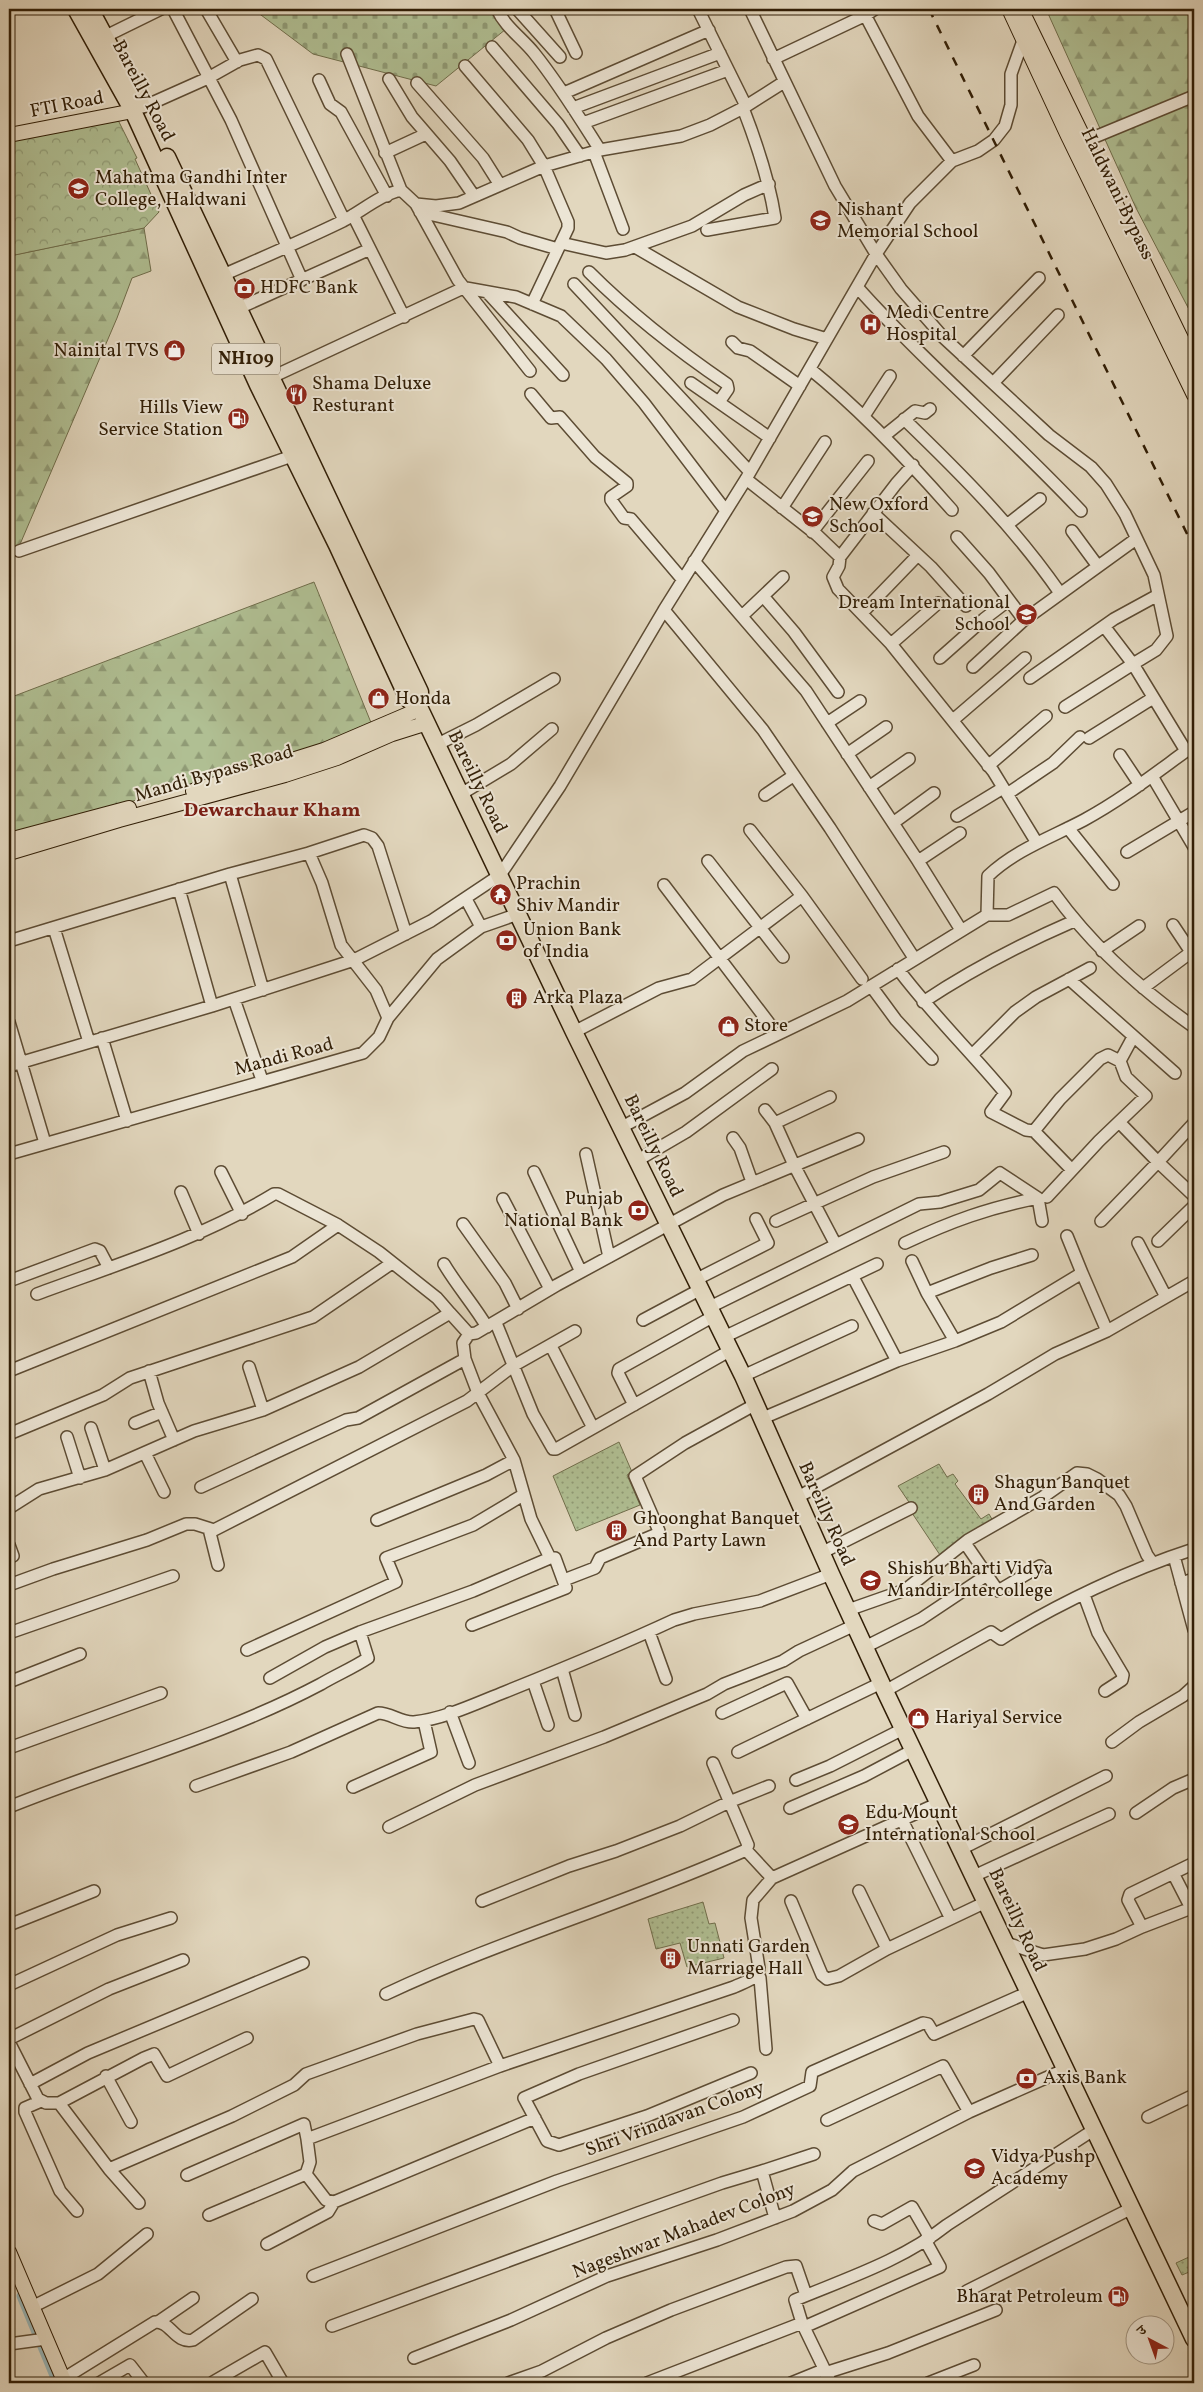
<svg xmlns="http://www.w3.org/2000/svg" width="1203" height="2392" font-family="Vollkorn,'Noto Serif Devanagari',serif">
	<style>
		.grass { fill: url(#grass-dots); stroke: #706e4c }
		.forest { fill: url(#forest-firs); stroke: #706e4c }
		.cemetery { fill: url(#cemetery-stones); stroke: #706e4c }
		.park { fill: url(#park-crowns); stroke: #706e4c }
		.lines { fill: none; stroke-linecap: round; stroke-linejoin: round }
		.canal { stroke: #98b7ba; stroke-width: 9 }
		.minor-casing { stroke: #5d4c34; stroke-width: 14 }
		.major-casing { stroke: #311e06; stroke-width: 16 }
		.highway-casing { stroke: #311e06; stroke-width: 19 }
		.minor { stroke: #ece5d5; stroke-width: 11 }
		.major { stroke: #e2d7be; stroke-width: 14 }
		.highway { stroke: #e2d7be; stroke-width: 16 }
		.rail { stroke: #311e06; stroke-width: 2.5; stroke-dasharray: 9 9; stroke-linecap: butt }
		.labels { text-anchor: middle; dominant-baseline: central; stroke-width: 4; stroke-linejoin: round; paint-order: stroke }
		.shield { fill: #ece5d5; stroke: #695a44; stroke-width: 1 }
		.shield-label { font-size: 18px; font-weight: bold; fill: #311e06 }
		.street-label { font-size: 19px; fill: #311e06; stroke: #ece5d5 }
		.poi-label { font-size: 19px; fill: #311e06; stroke: #ece5d5; text-anchor: start }
		.neighbourhood-label { font-size: 20px; font-weight: bold; fill: #7a1f14; stroke: #ece5d5 }
	</style>
	<defs>
		<pattern id="grass-dots" width="8" height="8" patternUnits="userSpaceOnUse" patternTransform="scale(1.25)"><rect width="8" height="8" fill="#b0bf93"/><path d="M2 2h.1M6 6h.1" fill="none" stroke="#909b76" stroke-width="1.8" stroke-linecap="round"/></pattern>
		<pattern id="forest-firs" width="22" height="20" patternUnits="userSpaceOnUse" patternTransform="scale(1.25)"><rect width="22" height="20" fill="#b0bf93"/><path d="M5 1l3.5 6h-7zM16 11l3.5 6h-7z" fill="#909b76"/></pattern>
		<pattern id="cemetery-stones" width="16" height="16" patternUnits="userSpaceOnUse" patternTransform="scale(1.25)"><rect width="16" height="16" fill="#b0bf93"/><path d="M2 7V4a2 2 0 0 1 4 0v3zM10 15v-3a2 2 0 0 1 4 0v3z" fill="#909b76"/></pattern>
		<pattern id="park-crowns" width="20" height="18" patternUnits="userSpaceOnUse" patternTransform="scale(1.25)"><rect width="20" height="18" fill="#b0bf93"/><path d="M2 6a3 3 0 1 1 6 0M12 15a3 3 0 1 1 6 0" fill="none" stroke="#909b76"/></pattern>
	</defs>
	<rect width="100%" height="100%" fill="#e2d7be"/>
	<filter id="stains"><feTurbulence type="fractalNoise" baseFrequency=".004" numOctaves="4"/><feColorMatrix values="0 0 0 0 .2 0 0 0 0 .09 0 0 0 0 .02 0 0 0 .5 -.17"/></filter>
	<radialGradient id="worn" r=".72"><stop offset=".6" stop-color="#630" stop-opacity="0"/><stop offset="1" stop-color="#630" stop-opacity=".3"/></radialGradient>
	<path class="grass" d="M619 1442 632 1472 627 1475 640 1505 576 1531 553 1476Z
		M939 1464 947 1477 953 1474 958 1481 955 1484 981 1519 989 1514 993 1521 940 1555 912 1513 915 1511 898 1486Z
		M703 1902 709 1924 715 1923 724 1958 687 1967 680 1943 656 1949 648 1919Z
		M1189 2257 1194 2270 1182 2275 1176 2263Z"/>
	<path class="forest" d="M1046 9H1194V319L1136 208Z
		M144 228 151 271 132 278 117 318 9 570V256Z
		M314 582 374 730 234 774 9 834V698Z"/>
	<path class="cemetery" d="M246 9H493L506 29 436 86 313 54 257 12Z"/>
	<path class="park" d="M118 120 137 158 135 159 159 212 144 228 15 255 9 227V141Z"/>
	<g class="lines">
		<path class="canal" d="M21 2296 57 2383"/>
		<defs>
			<path id="minor" d="M173 9 231 120 302 280
				M206 9 237 62
				M497 9C505 27 522 38 534 53 559 84 579 117 600 150
				M517 9 560 57
				M555 9 576 53
				M698 9 746 106
				M862 9 918 116 952 161
				M106 36 161 9
				M492 47 558 124 580 156
				M347 54 401 190
				M773 59 866 15 875 9
				M465 66 528 140 544 166 568 222V228L532 304
				M389 79 412 117 450 161 474 196
				M319 80 330 104 341 112 387 196
				M417 83 483 158 500 185
				M564 93 709 30
				M143 107 208 78 240 60 258 55 266 59 344 220
				M573 108 720 53
				M583 123 728 70
				M1085 141 1194 96
				M594 152 623 229
				M385 153 426 134
				M416 204 436 206 459 203 544 166 600 150 681 136 710 125 743 108 784 82
				M420 212 507 232 520 238 558 249
				M353 215 404 317
				M707 230 775 218C769 179 757 144 743 108
				M561 243 606 253 625 250 692 226 744 195 769 184
				M635 247 738 307 794 329 827 339
				M589 272C631 314 677 350 727 384L728 389 719 402
				M223 275C264 257 304 240 343 221 362 211 380 195 401 190L416 204 458 280 530 371
				M574 284 750 472
				M857 287C928 366 1009 434 1081 511
				M487 292 563 375
				M239 308 370 249
				M732 342 738 348 750 351 800 386
				M963 356 1039 278
				M810 369C862 411 908 460 952 510
				M270 378 459 290 466 288 516 297 561 316 606 359 644 403 726 511
				M691 383 770 438
				M993 383 1058 315
				M531 394 551 418 560 417 595 457 627 483V486L611 497V500L624 518 631 519 682 579
				M864 416 890 376
				M904 419C961 474 1015 528 1060 593
				M884 436 915 411 925 413 930 409
				M746 479 817 535 840 557 839 566 833 577 838 589 891 644 993 771 1037 843
				M782 508 825 442
				M873 513 931 567 966 606
				M1008 524 1040 499
				M1072 531 1097 565
				M812 532 868 461
				M957 537 989 573 1024 620
				M19 551 292 456
				M840 557 896 484 913 465
				M694 561 806 691 918 861 961 930
				M763 596 794 632 838 692
				M664 610 763 730 830 828 914 958
				M862 613 918 555
				M742 616 783 577
				M891 644 938 603
				M940 658 984 619 1009 600
				M973 667 1024 620 1136 539
				M1030 678 1114 619 1158 595
				M1065 707 1133 664 1104 626
				M953 720 1025 658
				M827 723 860 701
				M1089 738 1153 698
				M438 744 476 725 554 679
				M847 754 886 727
				M1120 755 1140 785
				M988 766 1046 716
				M1152 776 1194 847
				M869 787 909 759
				M461 794 511 764 552 729
				M1007 794 1053 763 1080 737
				M765 795 793 776
				M957 816 1003 788
				M893 823 934 793
				M1068 828 1113 884
				M750 830 802 896 862 979
				M1127 852 1194 812
				M309 853 364 835 372 838 378 846 406 934
				M708 861 783 957
				M918 861 960 833
				M230 874 263 990
				M664 885 772 1027
				M179 889 212 1006
				M466 899 481 927
				M987 915H1008L1054 893C1093 947 1140 989 1194 1027
				M1173 925 1191 952
				M54 928 89 1042
				M9 941 230 874 309 853 322 883 341 945 376 990 388 1018
				M1102 951 1139 926
				M898 969C931 1013 970 1051 1005 1093L991 1112 1026 1130 1034 1131 1072 1170
				M1069 979 1175 1073
				M871 986 896 1020 932 1059
				M1143 988 1194 950
				M234 999 262 1080
				M923 1002C971 970 1021 944 1074 921
				M9 1022 45 1143
				M574 1032 659 988 692 979 802 896
				M102 1038 127 1121
				M972 1055 1015 1012 1036 997 1090 968
				M1120 1061 1133 1037
				M9 1066 212 1006 354 960 431 921 500 875 560 786 664 610 746 479 876 254 910 203 952 161 978 151 994 140 1005 126 1011 105V74L1025 35
				M765 1110 775 1123 794 1165 836 1245
				M1119 1122 1158 1162 1194 1123
				M775 1123 830 1097
				M622 1127 685 1093 743 1051 847 1001 987 915 988 876C1015 850 1052 837 1084 820 1121 800 1153 775 1186 751L1133 664 1156 650 1167 636 1154 575 1125 514 1106 484 1091 467 1049 435 943 337 901 289 876 254 835 186 750 9
				M1034 1131 1060 1099 1100 1059 1108 1055 1120 1061 1126 1077 1146 1096 1099 1141 1047 1197
				M733 1138 740 1148 752 1182
				M9 1154 363 1053 379 1037 388 1018 437 959 481 927 518 914
				M586 1154 609 1257
				M638 1160 686 1132 772 1069
				M221 1172 242 1214
				M534 1172 581 1272
				M181 1192 199 1234
				M503 1199 550 1289
				M776 1221 873 1177 944 1152
				M1101 1221 1158 1162 1194 1196
				M463 1224 505 1283 518 1309
				M1158 1241 1194 1206
				M905 1243C952 1221 988 1208 1038 1198
				M1138 1243 1166 1297
				M912 1261 927 1293 955 1341
				M444 1264C457 1286 474 1305 487 1327
				M1082 1273 1107 1331
				M853 1277 897 1361
				M697 1279 768 1243 756 1219
				M9 1281 95 1249 100 1251 109 1268
				M927 1293 991 1268 1032 1255
				M37 1294C118 1264 200 1239 274 1194H278L338 1225 379 1252 437 1298 450 1313
				M710 1307 919 1204 940 1202 979 1190 1000 1173 1038 1198 1042 1221
				M643 1320 701 1289
				M496 1323 533 1414 553 1449H556L731 1350
				M724 1337 877 1264
				M551 1346 593 1428
				M249 1367 263 1410
				M9 1371 292 1257 338 1225
				M149 1371 158 1403 174 1440
				M743 1376 852 1326
				M634 1405 618 1373 619 1369 714 1316
				M763 1418 897 1361 955 1341 1001 1322 1082 1273 1067 1236
				M135 1423 162 1412
				M91 1428 105 1470
				M9 1434 103 1395 130 1378 313 1317 392 1263
				M67 1437 80 1478
				M145 1453 164 1492
				M201 1487 346 1420 358 1418 465 1359
				M796 1498 988 1394 1055 1354 1107 1331 1194 1281
				M9 1508 39 1489 105 1470 194 1431 263 1410 359 1367 450 1313 469 1334 476 1333 557 1285 723 1195 858 1139
				M377 1520 486 1475 514 1460
				M209 1529 218 1565
				M965 1543 998 1591 1040 1566
				M9 1545 13 1556
				M821 1553 911 1508
				M1174 1556 1194 1630
				M564 1580 595 1568 600 1558 657 1534 659 1531 635 1476 685 1443 756 1404
				M1181 1583 1194 1579
				M9 1585 53 1569 147 1540 186 1524H195L214 1530 467 1401 513 1366 575 1331
				M1084 1595 1098 1633 1123 1675 1122 1680 1105 1691
				M848 1610 905 1590 968 1540 1043 1497 1077 1473 1087 1474 1097 1479 1119 1495 1126 1506 1147 1555 1152 1562
				M472 1625 566 1588 555 1558H550
				M649 1632 666 1679
				M9 1633 173 1576
				M865 1647 921 1619 987 1575
				M247 1650 396 1582 386 1558 473 1525 523 1495
				M562 1669 575 1715
				M270 1678 325 1647 360 1632 473 1591 550 1558 531 1519 514 1460 478 1393 465 1359 463 1343 469 1334
				M533 1681 548 1725
				M9 1682 80 1654
				M885 1691 991 1632 1001 1639C1059 1603 1129 1570 1194 1549
				M450 1712 469 1763
				M722 1713 787 1683 807 1719
				M1112 1742 1139 1722 1183 1696 1194 1686
				M9 1748 161 1693
				M738 1752 881 1683
				M796 1780 830 1766 903 1729
				M196 1786 291 1752 378 1713C391 1713 401 1723 414 1722 444 1719 477 1703 505 1692 562 1669 618 1646 674 1620L694 1614 760 1601 831 1574
				M353 1787 431 1752 424 1721
				M9 1807C113 1765 221 1737 321 1684 336 1675 353 1668 368 1658L360 1632
				M790 1808 864 1776 913 1750
				M1136 1813 1173 1788 1194 1779
				M902 1820 950 1917
				M389 1827 475 1785 604 1737 707 1694 724 1684 783 1661 799 1651 855 1625
				M961 1849 1106 1776
				M746 1850 772 1878
				M1173 1873 1191 1908
				M974 1876 1109 1814
				M859 1891 887 1949
				M482 1901 569 1866 616 1851 680 1826 729 1802 769 1786
				M791 1901 822 1975 827 1979 839 1976 887 1949 986 1902
				M9 1925 94 1891
				M1142 1927 1128 1900 1130 1894 1194 1863
				M1006 1943 1043 1955 1085 1949 1116 1939 1142 1927 1194 1907
				M758 1974 760 1978 766 2049
				M9 1985 117 1935 171 1918
				M386 1994C503 1939 628 1903 746 1850L748 1845 713 1763
				M733 2020 579 2074 524 2098 547 2141 559 2145 647 2116 751 2073
				M9 2039 109 1989 183 1960
				M9 2042 38 2099 46 2103H59L109 2169 139 2203
				M106 2076 131 2122
				M30 2084 88 2053 303 1963
				M41 2101 25 2108V2112L60 2191 77 2211
				M59 2103 144 2058 154 2054 167 2076 247 2038
				M1148 2117 1194 2095
				M827 2120 943 2066 969 2112
				M109 2169 232 2116 294 2085 306 2074 417 2034 474 2019 478 2020 500 2066 734 1987C744 1982 757 1980 759 1968L751 1918 753 1900 772 1878 939 1803
				M762 2171 814 2154
				M306 2174 310 2162 307 2139
				M187 2175 304 2124 307 2139 500 2066
				M209 2215 306 2174 326 2200 334 2202 535 2118
				M874 2221 882 2224 912 2207 930 2238
				M267 2244 328 2212 334 2202
				M313 2276 557 2181 743 2117 810 2086 812 2072 923 2023 928 2024 934 2034 1029 1992
				M967 2291 1132 2208
				M32 2307 98 2274 147 2234
				M158 2322 193 2298
				M332 2326 638 2213 722 2183 762 2171 775 2218
				M804 2327 940 2267 925 2240
				M9 2344 46 2339
				M414 2358 511 2320 607 2276 717 2240 793 2211 832 2190 853 2171 969 2112 1066 2069
				M825 2373 888 2353 996 2310
				M63 2379 155 2322C171 2321 175 2344 193 2340L252 2299
				M213 2382 265 2352 283 2383
				M99 2383 130 2365 144 2383
				M508 2383 542 2371 606 2338 671 2310 786 2267 796 2266 806 2295
				M647 2383 802 2323
				M791 2383 823 2370
				M831 2383 802 2323 795 2300C848 2278 903 2260 947 2225L1095 2129
				M928 2383 974 2365"/>
			<path id="major" d="M1009 9 1068 136 1194 395
				M1021 9 1194 365
				M9 135 133 111
				M193 791 324 750 420 709
				M9 840 129 808
				M9 853 119 820 285 775 337 758 392 734 427 723
				M9 2252 65 2383"/>
			<path id="highway" d="M76 9 133 111 258 385 337 545 408 699 420 709 574 1032 743 1376 831 1574 885 1691 1194 2339
				M90 9 141 104
				M167 157 420 692 419 706"/>
		</defs>
		<use href="#minor" class="minor-casing"/>
		<use href="#major" class="major-casing"/>
		<use href="#highway" class="highway-casing"/>
		<use href="#minor" class="minor"/>
		<use href="#major" class="major"/>
		<use href="#highway" class="highway"/>
		<path class="rail" d="M929 9 1194 548"/>
	</g>
	<defs>
		<symbol id="school-disc" viewBox="-11 -11 22 22"><circle r="9.5" fill="#8f2418" stroke="#ece5d5"/><path d="M0-5L7-2L0 1L-7-2ZM-4 1L0 2.5L4 1V4Q0 6-4 4Z" fill="#fff"/></symbol>
		<symbol id="bank-disc" viewBox="-11 -11 22 22"><circle r="9.5" fill="#8f2418" stroke="#ece5d5"/><path d="M-6-4H6V4H-6ZM0-2.3a2.3 2.3 0 1 0 0 4.6a2.3 2.3 0 1 0 0-4.6Z" fill="#fff"/></symbol>
		<symbol id="hospital-disc" viewBox="-11 -11 22 22"><circle r="9.5" fill="#8f2418" stroke="#ece5d5"/><path d="M-5-5h3v3.5h4V-5h3V5h-3V1.5h-4V5h-3Z" fill="#fff"/></symbol>
		<symbol id="shop-disc" viewBox="-11 -11 22 22"><circle r="9.5" fill="#8f2418" stroke="#ece5d5"/><path d="M-5-2.5h2.3a2.7 3.5 0 0 1 5.4 0H5L5.5 6h-11ZM-1.5-2.5h3a1.5 2.3 0 0 0-3 0Z" fill="#fff"/></symbol>
		<symbol id="restaurant-disc" viewBox="-11 -11 22 22"><circle r="9.5" fill="#8f2418" stroke="#ece5d5"/><path d="M-5-6h1v4h1v-4h1v4h1v-4h1v5L-1.5 .5V6h-2V.5L-5-1ZM5-6V6H3V1.5H1.5Q1.5-4 5-6Z" fill="#fff"/></symbol>
		<symbol id="fuel-disc" viewBox="-11 -11 22 22"><circle r="9.5" fill="#8f2418" stroke="#ece5d5"/><path d="M-5.5-6h7V0h2V4h1.3V-2.5L3-4.5l.8-.8L6-3V5H2.5V1h-1V6h-7ZM-4.2-4.7v3.2H.2V-4.7Z" fill="#fff"/></symbol>
		<symbol id="temple-disc" viewBox="-11 -11 22 22"><circle r="9.5" fill="#8f2418" stroke="#ece5d5"/><path d="M0-6L5-2H3V0L6.5 2.5H4V6H1.5V3h-3V6H-4V2.5H-6.5L-3 0V-2H-5Z" fill="#fff"/></symbol>
		<symbol id="building-disc" viewBox="-11 -11 22 22"><circle r="9.5" fill="#8f2418" stroke="#ece5d5"/><path d="M-4-6H4V6H1V3H-1V6H-4ZM-2.5-4.3h1.7v1.8h-1.7ZM.8-4.3h1.7v1.8H.8ZM-2.5-1h1.7V.8h-1.7ZM.8-1h1.7V.8H.8Z" fill="#fff"/></symbol>
	</defs>
	<g fill-rule="evenodd">
		<use href="#school-disc" x="66" y="176" width="25" height="25"/>
		<use href="#school-disc" x="808" y="208" width="25" height="25"/>
		<use href="#bank-disc" x="232" y="276" width="25" height="25"/>
		<use href="#hospital-disc" x="858" y="312" width="25" height="25"/>
		<use href="#shop-disc" x="162" y="338" width="25" height="25"/>
		<use href="#restaurant-disc" x="284" y="382" width="25" height="25"/>
		<use href="#fuel-disc" x="226" y="406" width="25" height="25"/>
		<use href="#school-disc" x="800" y="504" width="25" height="25"/>
		<use href="#school-disc" x="1014" y="602" width="25" height="25"/>
		<use href="#shop-disc" x="366" y="686" width="25" height="25"/>
		<use href="#temple-disc" x="488" y="882" width="25" height="25"/>
		<use href="#bank-disc" x="494" y="928" width="25" height="25"/>
		<use href="#building-disc" x="504" y="986" width="25" height="25"/>
		<use href="#shop-disc" x="716" y="1014" width="25" height="25"/>
		<use href="#bank-disc" x="626" y="1198" width="25" height="25"/>
		<use href="#building-disc" x="966" y="1482" width="25" height="25"/>
		<use href="#building-disc" x="604" y="1518" width="25" height="25"/>
		<use href="#school-disc" x="858" y="1568" width="25" height="25"/>
		<use href="#shop-disc" x="906" y="1706" width="25" height="25"/>
		<use href="#school-disc" x="836" y="1812" width="25" height="25"/>
		<use href="#building-disc" x="658" y="1946" width="25" height="25"/>
		<use href="#bank-disc" x="1014" y="2066" width="25" height="25"/>
		<use href="#school-disc" x="962" y="2156" width="25" height="25"/>
		<use href="#fuel-disc" x="1106" y="2284" width="25" height="25"/>
	</g>
	<g class="labels">
		<rect class="shield" x="212" y="343.5" width="68" height="31" rx="4"/>
		<g class="shield-label">
			<text x="246" y="359">NH109</text>
		</g>
		<g class="street-label">
			<text transform="translate(143 91) rotate(62)">Bareilly Road</text>
			<text transform="translate(67 105) rotate(-11)">FTI Road</text>
			<text transform="translate(1117 194) rotate(64)">Haldwani Bypass</text>
			<text transform="translate(214 774) rotate(-16)">Mandi Bypass Road</text>
			<text transform="translate(477 782) rotate(64)">Bareilly Road</text>
			<text transform="translate(284 1057) rotate(-15)">Mandi Road</text>
			<text transform="translate(653 1146) rotate(64)">Bareilly Road</text>
			<text transform="translate(826 1514) rotate(66)">Bareilly Road</text>
			<text transform="translate(1017 1920) rotate(65)">Bareilly Road</text>
			<text transform="translate(675 2119) rotate(-20)">Shri Vrindavan Colony</text>
			<text transform="translate(684 2231) rotate(-21)">Nageshwar Mahadev Colony</text>
		</g>
		<g class="poi-label">
			<text x="95" y="178">Mahatma Gandhi Inter<tspan x="95" dy="22">College, Haldwani</tspan></text>
			<text x="837" y="210">Nishant<tspan x="837" dy="22">Memorial School</tspan></text>
			<text x="260" y="288">HDFC Bank</text>
			<text x="886" y="313">Medi Centre<tspan x="886" dy="22">Hospital</tspan></text>
			<text x="159" y="351" text-anchor="end">Nainital TVS</text>
			<text x="312" y="384">Shama Deluxe<tspan x="312" dy="22">Resturant</tspan></text>
			<text x="223" y="408" text-anchor="end">Hills View<tspan x="223" dy="22">Service Station</tspan></text>
			<text x="829" y="505">New Oxford<tspan x="829" dy="22">School</tspan></text>
			<text x="1010" y="603" text-anchor="end">Dream International<tspan x="1010" dy="22">School</tspan></text>
			<text x="395" y="699">Honda</text>
			<text x="516" y="884">Prachin<tspan x="516" dy="22">Shiv Mandir</tspan></text>
			<text x="523" y="930">Union Bank<tspan x="523" dy="22">of India</tspan></text>
			<text x="533" y="998">Arka Plaza</text>
			<text x="744" y="1026">Store</text>
			<text x="623" y="1199" text-anchor="end">Punjab<tspan x="623" dy="22">National Bank</tspan></text>
			<text x="994" y="1483">Shagun Banquet<tspan x="994" dy="22">And Garden</tspan></text>
			<text x="633" y="1519">Ghoonghat Banquet<tspan x="633" dy="22">And Party Lawn</tspan></text>
			<text x="887" y="1569">Shishu Bharti Vidya<tspan x="887" dy="22">Mandir Intercollege</tspan></text>
			<text x="935" y="1718">Hariyal Service</text>
			<text x="865" y="1813">Edu Mount<tspan x="865" dy="22">International School</tspan></text>
			<text x="687" y="1947">Unnati Garden<tspan x="687" dy="22">Marriage Hall</tspan></text>
			<text x="1043" y="2078">Axis Bank</text>
			<text x="991" y="2157">Vidya Pushp<tspan x="991" dy="22">Academy</tspan></text>
			<text x="1103" y="2297" text-anchor="end">Bharat Petroleum</text>
		</g>
		<g class="neighbourhood-label">
			<text x="272" y="811">Dewarchaur Kham</text>
		</g>
	</g>
	<rect width="1203" height="2392" fill="none" stroke="#e2d7be" stroke-width="30"/>
	<rect x="10" y="10" width="1183" height="2372" fill="none" stroke="#311e06" stroke-width="2.5"/>
	<rect x="15" y="15" width="1173" height="2362" fill="none" stroke="#311e06"/>
	<g transform="translate(1150 2340) rotate(319)"><circle r="24" fill="#ece5d5" stroke="#a19582"/>
	<path d="M0-4L9 19L0 12L-9 19Z" fill="#8f2418"/>
	<text y="-8" font-size="14" font-weight="bold" text-anchor="middle" fill="#311e06">उ</text>
	</g>
	<rect width="100%" height="100%" filter="url(#stains)"/>
	<rect width="100%" height="100%" fill="url(#worn)"/>
</svg>
